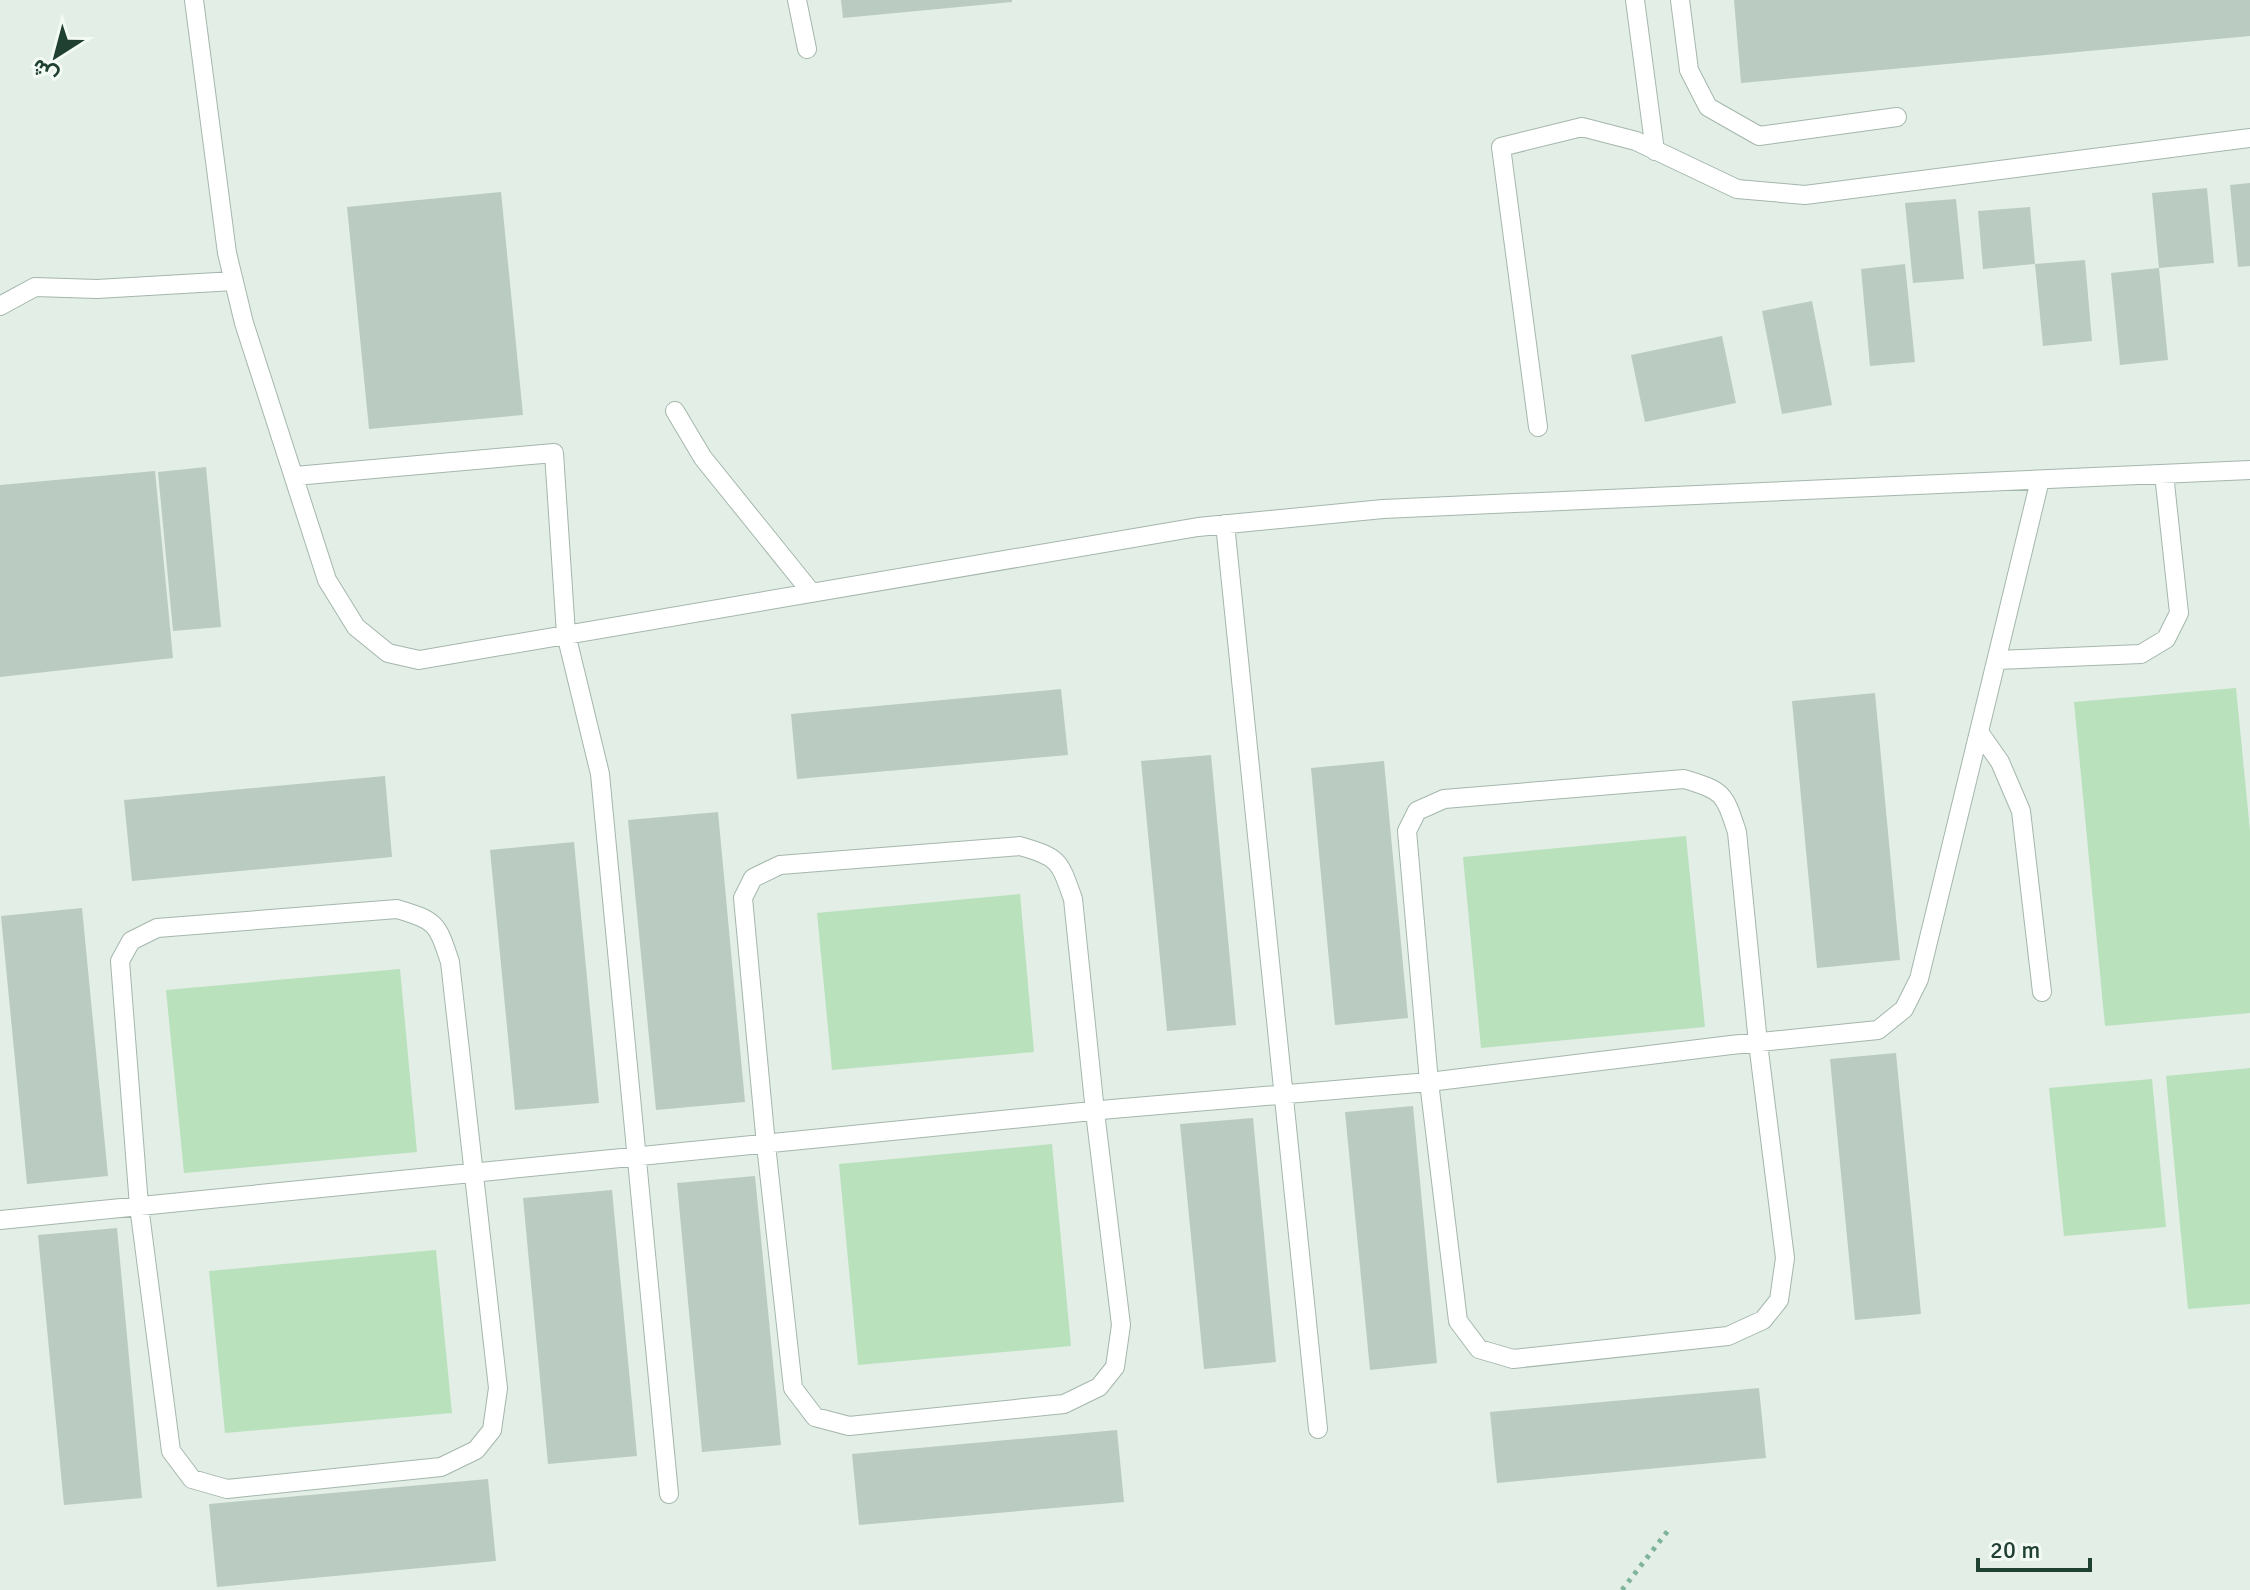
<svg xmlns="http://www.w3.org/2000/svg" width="2250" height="1590" font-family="Signika,Vazirmatn,sans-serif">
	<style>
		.green { fill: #b9e1bc }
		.building { fill: #baccc1 }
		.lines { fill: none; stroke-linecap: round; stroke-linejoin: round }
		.service-casing { stroke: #a4b7ac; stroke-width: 20 }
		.path { stroke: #7fb49a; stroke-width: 5; stroke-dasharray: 4 6; stroke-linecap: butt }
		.service { stroke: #fff; stroke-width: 18 }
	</style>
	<rect width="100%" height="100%" fill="#e2eee6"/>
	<path class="green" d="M2236 688 2250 831V1013L2105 1026 2074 702Z
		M1686 836 1705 1027 1481 1048 1463 857Z
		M1020 894 1034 1052 832 1070 817 913Z
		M400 969 417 1152 184 1173 166 990Z
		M2250 1068V1304L2188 1309 2166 1076Z
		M2152 1079 2166 1227 2064 1236 2049 1088Z
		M1052 1144 1071 1346 858 1365 839 1164Z
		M436 1250 452 1413 225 1433 209 1271Z"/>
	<path class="building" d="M841 0H1012V2L843 18Z
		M1734 0H2250V36L1741 83Z
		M2250 183V266L2238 267 2230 185Z
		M2207 188 2214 263 2159 268 2152 193Z
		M501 192 523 415 369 429 347 207Z
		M1956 199 1964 279 1913 283 1905 203Z
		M2030 207 2035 264 2085 260 2092 341 2043 346 2035 264 1983 269 1978 211Z
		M1905 264 1915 362 1870 366 1861 269Z
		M2159 268 2168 360 2120 365 2111 273Z
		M1812 301 1832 405 1782 414 1762 311Z
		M1722 336 1736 403 1645 422 1631 355Z
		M206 467 221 627 173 631 158 472Z
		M155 471 173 658 0 677V485Z
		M1061 689 1068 755 797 779 791 714Z
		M1875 693 1900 960 1817 968 1792 701Z
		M1211 755 1236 1025 1167 1031 1141 761Z
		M1384 761 1408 1018 1335 1025 1311 768Z
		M385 776 392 857 132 881 124 800Z
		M718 812 745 1102 656 1110 628 820Z
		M574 842 599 1103 515 1110 490 850Z
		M82 908 108 1176 27 1184 1 916Z
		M1896 1053 1921 1314 1855 1320 1830 1059Z
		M1413 1106 1437 1363 1370 1370 1345 1112Z
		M1253 1118 1276 1362 1204 1369 1180 1124Z
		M755 1176 781 1445 702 1452 677 1183Z
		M612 1190 637 1456 548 1464 523 1198Z
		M117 1228 142 1498 64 1505 38 1235Z
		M1759 1388 1766 1458 1497 1483 1490 1412Z
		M1117 1430 1124 1502 859 1525 852 1454Z
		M488 1479 496 1561 217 1587 209 1504Z"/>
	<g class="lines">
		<defs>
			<path id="service" d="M194 0 227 253 244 323 327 580 356 627 388 653 419 660 1198 527 1383 509 2250 470
				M797 0 807 49
				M1635 0 1655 151
				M1680 0 1689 70 1708 107 1759 136 1897 117
				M0 306 35 287 97 289 234 281
				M675 411 703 458 811 592
				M1538 427 1501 147 1582 127 1636 141 1737 189 1805 195 2250 138
				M295 476 554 453 566 634 600 774 669 1494
				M1225 524 1318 1429
				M1997 660 2141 654 2166 639 2179 613 2164 474
				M1979 732 2000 762 2021 811 2042 992
				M1684 779C1724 791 1724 793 1737 832L1758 1043 1785 1258 1779 1300 1763 1320 1728 1336 1513 1359 1479 1349 1458 1321 1429 1082 1407 831 1417 811 1444 799Z
				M1020 846C1060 858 1059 860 1073 899L1095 1112 1121 1325 1115 1367 1099 1387 1064 1404 849 1426 815 1417 793 1388 766 1145 743 898 753 878 780 865Z
				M397 909C437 921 437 923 450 962L498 1388 492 1430 476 1450 441 1467 227 1489 192 1479 171 1451 139 1206 120 961 131 941 157 928Z
				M0 1220 1112 1109 1429 1082 1731 1045 1878 1030 1904 1009 1919 979 2040 480"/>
		</defs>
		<use href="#service" class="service-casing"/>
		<path class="path" d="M1622 1590 1670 1528"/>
		<use href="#service" class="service"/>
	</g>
	<g transform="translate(56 56) rotate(216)" stroke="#f3faf5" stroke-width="6" paint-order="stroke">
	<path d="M0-6L14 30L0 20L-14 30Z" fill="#204132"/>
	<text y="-12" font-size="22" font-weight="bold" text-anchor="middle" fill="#204132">ش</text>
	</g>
	<path d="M1978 1558v12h112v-12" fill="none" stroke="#204132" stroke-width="4"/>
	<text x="1990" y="1558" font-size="24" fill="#204132" stroke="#f3faf5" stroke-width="6" paint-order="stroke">20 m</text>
</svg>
